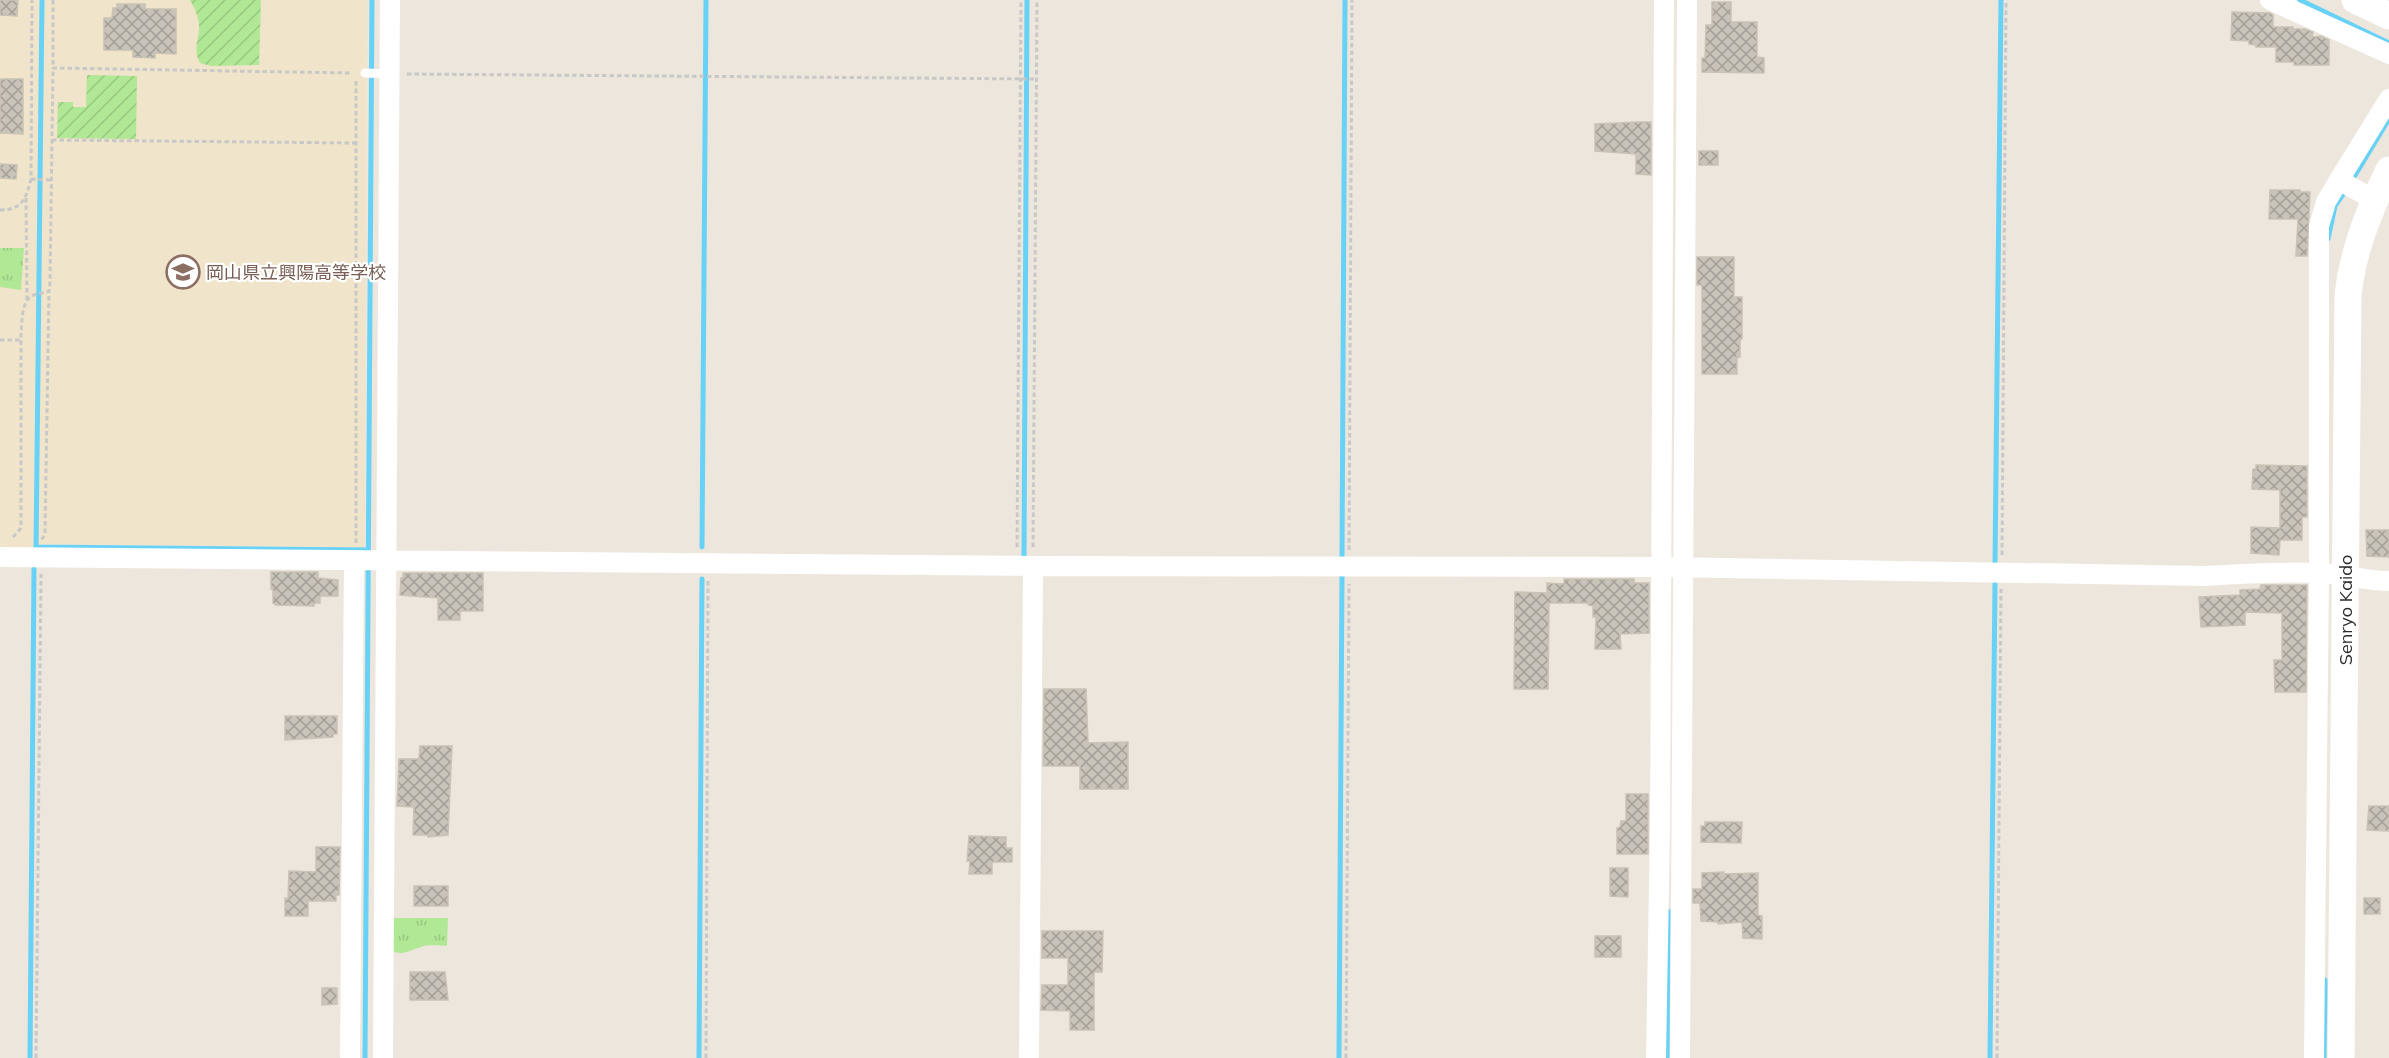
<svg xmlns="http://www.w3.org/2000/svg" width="2389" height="1058" font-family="Mulish,'Noto Sans JP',sans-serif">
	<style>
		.education { fill: #f0e4ca }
		.grass { fill: url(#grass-tufts) }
		.garden { fill: url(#garden-furrows) }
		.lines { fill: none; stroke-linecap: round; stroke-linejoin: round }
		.stream { stroke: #68d1f6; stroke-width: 5 }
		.building { fill: url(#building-cross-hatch); stroke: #c9c2b5; stroke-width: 1.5 }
		.path { stroke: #c8c8c8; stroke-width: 3; stroke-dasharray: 4.5 3; stroke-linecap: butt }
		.lane { stroke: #fff; stroke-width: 9 }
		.street { stroke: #fff; stroke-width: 20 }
		.secondary { stroke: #fff; stroke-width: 27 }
		.labels { text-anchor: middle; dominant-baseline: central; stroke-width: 4.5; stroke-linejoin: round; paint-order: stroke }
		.education-label { font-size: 18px; fill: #785e54; stroke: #fff; text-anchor: start }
		.street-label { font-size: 18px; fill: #2b2b2b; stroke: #fff }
	</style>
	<defs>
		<pattern id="grass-tufts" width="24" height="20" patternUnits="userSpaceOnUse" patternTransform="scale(1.5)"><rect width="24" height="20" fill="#b1e895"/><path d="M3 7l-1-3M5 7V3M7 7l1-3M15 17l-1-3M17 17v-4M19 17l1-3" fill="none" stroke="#98c781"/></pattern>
		<pattern id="garden-furrows" width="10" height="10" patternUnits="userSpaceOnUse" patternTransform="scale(1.5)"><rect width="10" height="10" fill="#b1e895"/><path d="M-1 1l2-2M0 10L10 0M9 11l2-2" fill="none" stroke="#98c781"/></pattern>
		<pattern id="building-cross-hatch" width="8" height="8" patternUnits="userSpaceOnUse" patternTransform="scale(1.5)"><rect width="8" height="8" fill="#c9c4ba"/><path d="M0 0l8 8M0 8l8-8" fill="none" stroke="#a39f97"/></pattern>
	</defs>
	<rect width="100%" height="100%" fill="#ede6dc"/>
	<path class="education" d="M0 0H367L364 547 34 544 31 550 0 549Z"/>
	<path class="grass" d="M0 248H24L21 290 0 287Z
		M392 918H448L447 946C439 946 429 944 421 947 410 950 404 956 392 951Z"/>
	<path class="garden" d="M190 0H261L259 65 211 66 200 63C192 49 200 38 199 24 198 15 194 7 190 0Z
		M87 75 137 76 136 139 57 138 58 102H73V107H86Z"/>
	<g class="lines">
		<path class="stream" d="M2300 0 2389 43
			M2351 182 2389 119
			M2328 239 2335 206 2346 190
			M36 547 368 550
			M702 547 706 0
			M36 551 42 0
			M1024 557 1027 0
			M1342 558 1345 0
			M1995 565 2001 0
			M30 1058 34 569
			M365 1058 372 0
			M699 1058 702 579
			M1339 1058 1342 576
			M1667 1058 1668 911
			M1990 1058 1995 584
			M2324 1058 2325 980"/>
	</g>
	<path class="building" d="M0 0H18L17 16 0 15Z
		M1712 2H1731V22H1757V57L1764 58V73L1702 72V58H1705L1706 25H1712Z
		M117 4H145V9H176V54L155 53V58L133 57V50H104V18H112L113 8H117Z
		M2232 12 2270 13 2273 15V27H2293V29H2305L2313 32 2312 37 2321 36 2329 40V65H2294V62H2276V47H2256V45L2249 44V41L2231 40Z
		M0 79H23V134L0 133Z
		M1639 122H1651V175L1636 174V154L1595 151V124Z
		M1699 151H1718V165H1699Z
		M0 164 17 165 16 179 0 178Z
		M2270 190H2300V192H2310L2307 256H2296L2298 219H2269Z
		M1697 257H1734V297H1742V339H1740V357L1737 356V374H1702V285H1697Z
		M2256 465 2307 466V517H2302V540H2280L2279 555 2251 553V527L2280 528V490L2252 489 2253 469H2256Z
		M2366 530H2389V557L2367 556Z
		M271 572H318V578L338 580V596H320V603H314V606L276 605 273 603V589H271Z
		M403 573H483V611H460V620H438V598L400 595 401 578H403Z
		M1564 579H1634V583H1649V633L1620 634 1621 649H1595L1596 617H1593V606L1588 605 1589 603H1549L1548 689H1514L1515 592 1547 593V583L1564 584Z
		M2261 585H2307L2306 692H2275L2274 660H2282V613L2245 612V625L2201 627 2199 597 2240 595V590L2260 589Z
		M1044 689H1086L1088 743 1128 742V789H1080V766H1043Z
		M285 716H337V734H333V737L285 740Z
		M420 746H452L448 835 428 837V835H413L414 807 397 806 399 759H419Z
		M1626 794H1648V854H1617V828L1620 827 1621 821H1626Z
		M2369 806H2389V831L2367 830Z
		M1705 822H1742L1741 843 1701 842V826H1705Z
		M969 836 1006 837V848H1012V862H992V874H969L970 861H967Z
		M316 847H340L339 895H336V901H308V916H285V898L288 899 289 871 316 872Z
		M1610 868H1628V897L1610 896Z
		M1724 872V874L1758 873V915L1762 916V939L1743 938 1742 922 1718 924V922L1701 921 1700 903H1693V889H1702V873Z
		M414 886H448V906H414Z
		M2364 898H2380V914H2364Z
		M1042 931H1103L1102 972H1094V1030H1070V1011L1041 1010 1042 985H1068V958H1042Z
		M1595 936H1621V957H1595Z
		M410 972H445L448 1000H410Z
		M322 988H337V1004L322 1005Z"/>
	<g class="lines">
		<path class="path" d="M53 0V68L352 73
			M407 74 1036 79
			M356 81V543
			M52 140 356 143
			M31 179 51 180
			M26 198 27 300
			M0 210C23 210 26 198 31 179L32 0
			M0 340H21
			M13 537 21 528V335C22 325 21 304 30 297 35 293 43 294 49 291L50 283 53 68
			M41 539 43 538 45 532 49 291
			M1017 547 1021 0
			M1033 547 1037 0
			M1349 550 1352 0
			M2002 555 2006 0
			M36 1058 41 574
			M706 1058 708 580
			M1346 1058 1349 584
			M1997 1058 2001 589"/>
		<path class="lane" d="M365 73 390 74"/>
		<path class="street" d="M2270 0 2389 54
			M2339 180 2389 99
			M0 557 1033 566 1665 567 2206 576C2248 573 2291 571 2333 574 2353 576 2368 581 2389 581
			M350 1058 354 560
			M383 1058 390 0
			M1029 1058 1033 566
			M1656 1058 1660 825 1664 0
			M1680 1058 1687 0
			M2314 1058 2319 574V226L2326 202 2339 180 2374 200"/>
		<path class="secondary" d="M2355 0 2389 16
			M2341 1058 2348 295C2353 250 2369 211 2389 170"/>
	</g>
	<defs>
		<symbol id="school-ring" viewBox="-11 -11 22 22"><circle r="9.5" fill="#fff" stroke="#8d6e63" stroke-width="1.5"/><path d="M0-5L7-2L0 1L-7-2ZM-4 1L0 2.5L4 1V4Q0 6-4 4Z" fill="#8d6e63"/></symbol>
	</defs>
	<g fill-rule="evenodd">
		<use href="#school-ring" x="164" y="253" width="38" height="38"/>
	</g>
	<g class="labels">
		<g class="education-label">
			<text x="206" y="272">岡山県立興陽高等学校</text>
		</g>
		<g class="street-label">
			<text transform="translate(2345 610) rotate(-90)">Senryo Kaido</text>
		</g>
	</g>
</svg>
